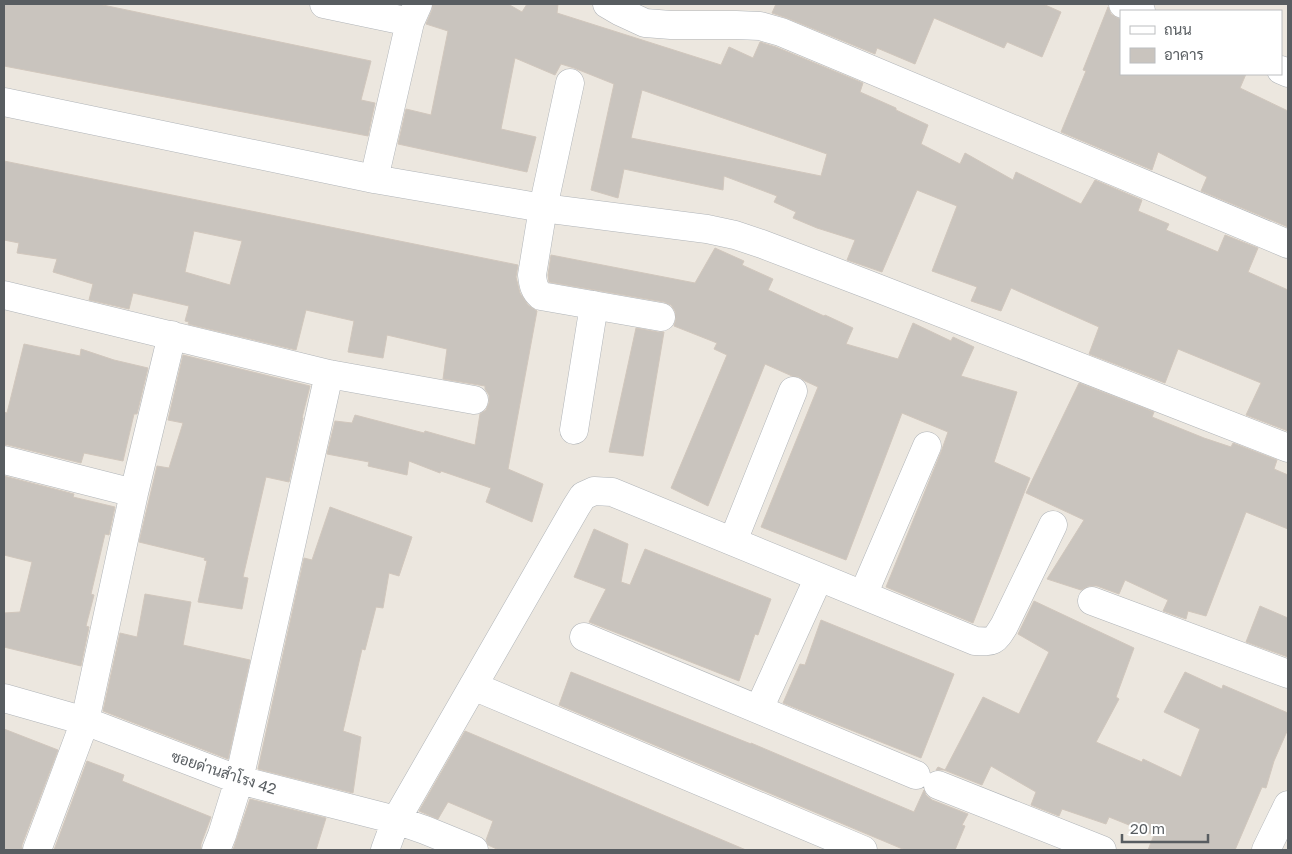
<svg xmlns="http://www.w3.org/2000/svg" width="1292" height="854" font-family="'Golos Text',Sarabun,sans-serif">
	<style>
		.building { fill: #c9c4be; stroke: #d1c7bd; fill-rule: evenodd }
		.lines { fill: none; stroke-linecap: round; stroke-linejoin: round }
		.minor-casing { stroke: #b0b4b8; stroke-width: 29 }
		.minor { stroke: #fff; stroke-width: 28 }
		.labels { text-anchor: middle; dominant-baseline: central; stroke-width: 5; stroke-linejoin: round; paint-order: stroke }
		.street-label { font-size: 15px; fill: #585d61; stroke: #fff }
	</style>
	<rect width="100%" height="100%" fill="#ece7df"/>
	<path class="building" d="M4 4H98L371 61 361 100 375 103 368 136 4 66Z
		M433 4H508L522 12 527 4H558L557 13 721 65 729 47 753 58 760 42 776 47 863 83 860 92 896 108V110L928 125 921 144 960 164 965 153 1013 180 1016 172 1081 204 1095 180 1142 200 1138 211 1169 224 1166 230 1218 252 1225 235 1258 248 1248 272 1288 290V431L1246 415 1261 383 1178 349 1165 383 1089 354 1099 327 1011 288 1001 311 971 301 977 287 932 271 957 206 917 190 882 272 847 260 855 240 817 228 793 218 796 212 774 202 777 196 724 176 723 190 624 169 618 198 591 190 614 84 574 68 561 64 555 75 515 58 501 129 536 137 527 172 398 144 406 109 431 115 448 31 426 24 432 10ZM642 90 827 154 821 176 631 138Z
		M776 4H1043L1061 12 1042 57 1007 42 1004 48 934 18 915 64 877 48 875 54 787 18 772 13Z
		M1108 7 1111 14 1121 20V74H1246L1240 88 1288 111V227L1201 191 1207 177 1158 152 1152 170 1061 132 1086 71 1083 70Z
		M4 161 518 265 516 277 520 293 528 305 537 311 508 469 543 484 532 522 486 502 491 488 441 471 440 473 409 461 407 475 368 466 369 462 327 454 335 421 352 423 355 415 424 433 425 431 475 445 480 414 486 410 489 403V395L485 389V386L443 379 447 349 387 335 383 358 348 352 354 321 306 310 296 350 188 324 189 322 185 321 189 306 133 293 129 309 89 300 93 284 53 272 57 259 17 253 19 243 4 240ZM194 231 242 241 230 285 185 272Z
		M715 248 744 261 742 265 773 279 768 290 824 316 825 315 853 328 846 344 898 359 913 323 951 341 953 337 974 347 961 376 1017 392 994 462 1030 478 973 623 886 587 941 452 948 432 902 413 846 560 761 527 818 387 805 381 799 377 792 376 765 364 708 506 671 488 727 355 714 349 717 343 674 326 676 319 675 311 671 305 664 302 549 282 548 275 551 255 695 283Z
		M636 328 658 332H664L643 456 609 452Z
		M24 344 80 356 81 349 114 360 148 368 137 414H134L123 461 84 453 81 463 8 445H4V412L7 413Z
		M183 355 310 386 302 418H303L289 482 266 477 243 577 248 578 242 609 198 602 207 561 204 560 205 558 139 542 157 466 169 468 183 423 168 420Z
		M1079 383 1154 412 1152 417 1204 438 1231 447 1233 443 1277 460 1274 469 1288 475V529L1246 512 1206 616 1188 611 1186 619 1163 611 1168 600 1125 580 1119 594 1097 586H1089L1081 590 1047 579 1084 520 1026 493Z
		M4 476 74 494 73 497 115 507 109 535 105 534 91 594 94 595 86 626 89 627 81 666 4 647V613L20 612 32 562 4 555Z
		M330 507 412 537 399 576 389 573 383 608 376 607 365 650 362 649 343 731 361 737 353 793 258 769 304 558 312 560Z
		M594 529 628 544 621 582 630 585 645 549 771 599 758 635 755 634 739 681 589 622 606 589 574 577Z
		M145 594 191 602 183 645 250 660 228 759 103 711 120 633 137 637Z
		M1034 601 1134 648 1116 697 1119 699 1096 742 1142 762 1143 759 1181 777 1200 729 1164 712 1185 672 1222 689 1223 685 1288 713V729L1274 761 1266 788 1262 787 1235 850H1148L1154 835 1109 817 1106 824 1062 809 1059 816 1031 805 1036 792 991 766 982 785 944 770H936L938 767 945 770 983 697 1019 714 1049 652 1018 634Z
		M1260 606 1288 618V657L1246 642Z
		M821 620 954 674 921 758 783 703 800 664 805 665Z
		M571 672 751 744V743L914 812 924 790 926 795 932 800 968 814 962 825 965 826 955 850H905L559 705Z
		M4 729 58 750 22 845V850H4Z
		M465 731 746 850H499L488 845 486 840 493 821 448 802 438 819 419 811Z
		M87 761 124 775 122 781 211 817 201 844V850H54Z
		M250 799 326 818 316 850H233Z"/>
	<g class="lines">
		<defs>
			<path id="minor" d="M324 4 410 22
				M607 4 619 11 645 23 671 25H736L760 26 781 32 1288 244
				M1123 4 1141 11
				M1281 70 1288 73
				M570 83 543 208 532 275C533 284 534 290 541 296L661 317
				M4 102 374 179 543 208 707 229 735 235 762 244 872 286 1288 448
				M374 179 410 22 418 4
				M4 295 329 374 474 400
				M574 430 594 305
				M4 460 134 493
				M733 541 793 391
				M863 595 927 446
				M1092 601 1288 674
				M584 637 916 775
				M473 686 863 850
				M4 698 85 721 239 780 396 820 425 830 474 850
				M759 709 819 577
				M938 785 1102 850
				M37 850 85 721 134 493 172 335
				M216 850 222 835 239 780 329 374
				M385 850 396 820 576 507 583 496 594 491 612 492 975 641C994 642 994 642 1004 626L1053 525
				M1266 850 1288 805"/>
		</defs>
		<use href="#minor" class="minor-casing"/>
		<use href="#minor" class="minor"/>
	</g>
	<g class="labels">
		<g class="street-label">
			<text transform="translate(224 772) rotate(18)">ซอยด่านสำโรง 42</text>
		</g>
	</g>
	<rect width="1292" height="854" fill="none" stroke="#585d61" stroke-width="10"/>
	<rect x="1120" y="10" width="162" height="65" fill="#ffffff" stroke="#bcbec0"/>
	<rect x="1130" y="26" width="25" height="8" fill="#ffffff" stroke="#bcbec0"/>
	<text x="1164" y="35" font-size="15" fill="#585d61">ถนน</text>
	<rect x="1130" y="48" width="25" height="15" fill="#c9c4be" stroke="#bcbec0"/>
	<text x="1164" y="60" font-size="15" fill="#585d61">อาคาร</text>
	<path d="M1122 834v8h86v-8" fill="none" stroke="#585d61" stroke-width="2.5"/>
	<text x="1130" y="834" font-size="15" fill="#585d61" stroke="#ffffff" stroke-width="4" paint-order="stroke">20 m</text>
</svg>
